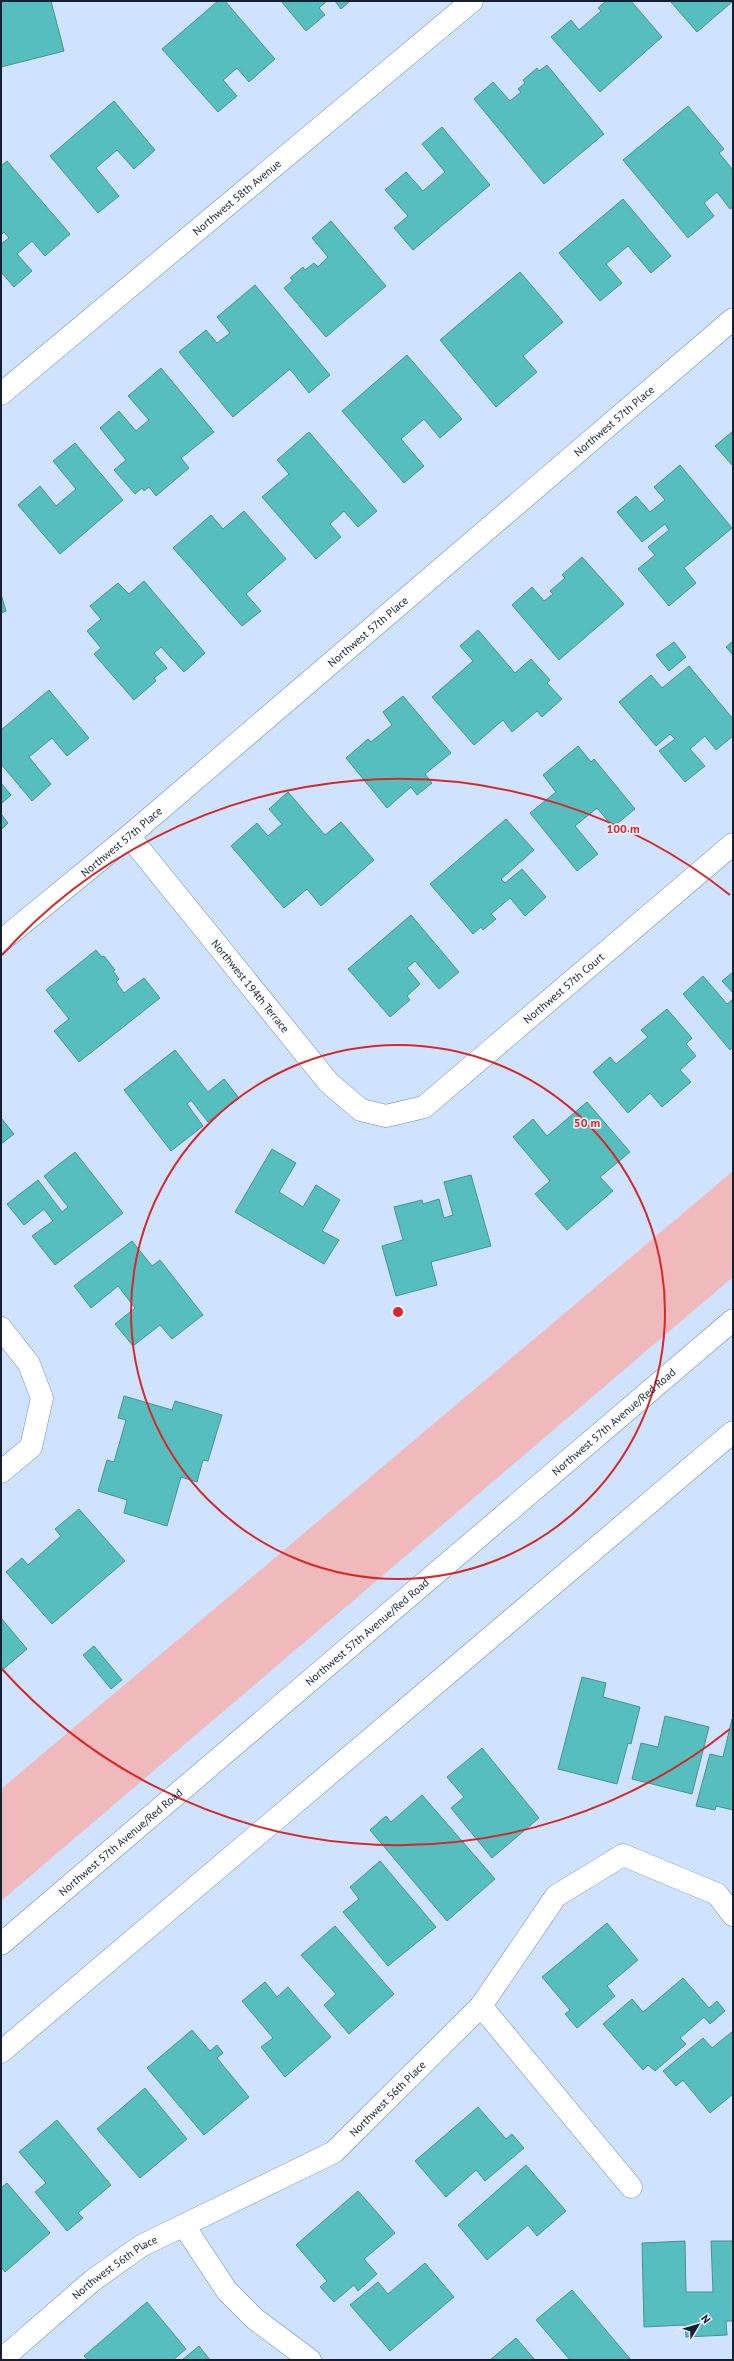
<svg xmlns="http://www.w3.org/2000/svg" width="734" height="2361" font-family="'PT Sans',sans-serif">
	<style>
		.water { fill: #f0b9bb }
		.building { fill: #57bebf; stroke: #499191 }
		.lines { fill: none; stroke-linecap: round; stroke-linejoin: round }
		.minor-casing { stroke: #6988b1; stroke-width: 23 }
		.major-casing { stroke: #6988b1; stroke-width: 23 }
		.minor { stroke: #fff; stroke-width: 22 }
		.major { stroke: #fff; stroke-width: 22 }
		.ring { fill: none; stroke: #d62828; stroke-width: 2 }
		.labels { text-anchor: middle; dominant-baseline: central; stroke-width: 3.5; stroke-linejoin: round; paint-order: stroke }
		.street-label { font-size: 11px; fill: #152132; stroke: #e8eff8 }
		.centre { fill: #d62828; stroke: #e8eff8; stroke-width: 2 }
		.ring-label { font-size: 12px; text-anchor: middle; font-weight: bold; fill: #d62828; stroke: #e8eff8; stroke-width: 3.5; stroke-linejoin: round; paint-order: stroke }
	</style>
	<rect width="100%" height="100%" fill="#cfe3fe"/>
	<path class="water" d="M733 1171V1277L1 1901V1789Z"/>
	<path class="building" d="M1 1H51L64 51 1 67Z
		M218 1H225L275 59 249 82 237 68 223 80 237 96 218 112 162 49Z
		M281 1H327L319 8 325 15 306 31Z
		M335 1H350L341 9Z
		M606 1H631L662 37 600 92 551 37 571 20 579 30 601 11 598 8Z
		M670 1H731L732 2 697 32Z
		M547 65 604 134 544 184 474 99 493 82 510 101 521 92 518 89 525 83 523 80 537 68 539 71Z
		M114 101 155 150 134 169 117 150 96 168 119 196 98 213 50 156Z
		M688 106 724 149 719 153 733 170V207L730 209 717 192 704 203 714 216 688 238 623 160Z
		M442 127 490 185 413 250 394 228 408 216 385 190 406 172 423 191 445 172 422 144Z
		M7 161 70 234 45 256 32 241 17 254 32 271 14 287 1 272V244L9 238 4 232 1 235V166Z
		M623 199 671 256 651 273 628 246 606 264 622 283 600 301 559 253Z
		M331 221 386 286 326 337 284 288 293 280 290 278 303 267 305 270 314 263 318 267 328 257 312 238Z
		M520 272 563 322 523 356 537 372 496 407 440 340Z
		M255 285 330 375 309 393 290 369 233 417 179 352 206 330 217 343 230 333 217 317Z
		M407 355 462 419 440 438 424 419 401 439 424 466 404 483 342 411Z
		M161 368 214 432 181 458 189 468 156 496 149 487 144 491 142 488 135 494 114 470 126 460 100 428 119 411 136 431 149 420 128 396Z
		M733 431V466L715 446Z
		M309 432 377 511 358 527 344 511 330 524 341 537 316 559 262 497 289 474 277 460Z
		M75 443 123 500 60 554 18 505 40 486 56 506 76 489 53 461Z
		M680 465 732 528 684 568 696 583 669 606 638 569 655 555 648 547 669 530 665 524 642 542 617 512 636 496 650 512 665 500 654 487Z
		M244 511 286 559 246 594 261 611 242 626 173 548 211 515 223 529Z
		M582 557 624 604 559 660 512 605 532 587 544 601 553 594 550 591 565 578 562 575Z
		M144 581 205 653 184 672 161 647 154 653 167 668 154 678 156 681 134 700 94 654 101 648 87 631 101 619 90 606 118 583 129 594Z
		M1 594 6 611 1 613Z
		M478 630 515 673 531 659 550 680 547 683 562 699 542 717 537 711 512 732 503 720 474 745 432 697 473 661 460 646Z
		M733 641V655L726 647Z
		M674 642 686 657 669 671 656 655Z
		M689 666 733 719V736L716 750 705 736 690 749 705 766 685 782 659 751 675 739 670 734 656 746 619 702 651 675 662 688Z
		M49 690 89 738 67 756 52 738 29 757 51 784 32 801 1 764V730Z
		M403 696 451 753 425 774 432 783 417 795 411 787 387 808 346 758 368 739 371 742 392 725 383 712Z
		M578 746 591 762 594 759 635 809 613 827 597 808 575 826 598 854 577 871 530 813 556 792 543 775Z
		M1 783 11 795 1 804Z
		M288 792 325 835 341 822 374 860 321 906 307 889 284 908 231 846 257 823 268 836 282 824 269 809Z
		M1 814 8 823 1 830Z
		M506 819 534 850 501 879 505 883 522 869 546 897 525 916 510 898 491 914 496 919 483 930 481 927 473 934 430 884Z
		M411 915 459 972 439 989 415 961 407 968 420 984 407 996 410 1000 390 1017 348 969Z
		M96 950 102 957 104 956 115 970 113 971 119 979 116 982 124 993 144 978 160 998 79 1062 54 1031 69 1019 46 990Z
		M733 972V993L722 981Z
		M703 976 727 1004 733 999V1047L730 1050 683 994Z
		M667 1009 692 1038 686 1044 696 1056 680 1070 691 1082 662 1107 650 1093 628 1113 593 1072 610 1057 616 1064 648 1037 641 1030Z
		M175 1050 208 1092 224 1079 239 1098 208 1122 191 1100 187 1104 203 1126 171 1151 124 1090Z
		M587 1102 630 1152 600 1177 613 1191 567 1230 535 1194 550 1181 513 1137 533 1119 547 1136Z
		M1 1118 14 1134 1 1144Z
		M272 1149 296 1163 279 1192 303 1207 316 1185 340 1200 322 1231 339 1240 324 1264 235 1212Z
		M75 1152 123 1213 55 1265 32 1236 53 1221 44 1209 24 1225 7 1204 38 1180 62 1212 68 1207 44 1176Z
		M471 1175 491 1246 431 1262 437 1285 396 1296 382 1246 403 1240 394 1207 422 1200 423 1204 439 1199 444 1218 453 1215 444 1182Z
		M132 1241 152 1266 160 1260 203 1315 172 1339 160 1325 133 1346 115 1324 135 1308 118 1286 91 1308 74 1286Z
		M124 1396 172 1410 175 1401 222 1415 208 1461 203 1460 197 1482 181 1477 167 1526 124 1513 127 1500 98 1491 107 1460 114 1462 126 1420 118 1418Z
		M79 1509 125 1561 52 1624 6 1572 22 1558 28 1565 61 1536 55 1529Z
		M1 1618 27 1649 1 1671Z
		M94 1646 122 1680 111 1689 83 1655Z
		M582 1677 606 1683 603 1697 640 1707 631 1744 628 1743 617 1784 558 1769Z
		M665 1716 709 1727 692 1794 632 1779 641 1743 658 1747Z
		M732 1719 733 1810 716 1806 715 1810 696 1806 710 1754 723 1757Z
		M482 1748 539 1818 492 1858 451 1808 464 1797 447 1777Z
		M422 1795 495 1879 447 1921 370 1830 386 1816 391 1822Z
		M380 1861 436 1927 388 1966 343 1912 359 1899 350 1887Z
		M607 1923 638 1960 607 1986 615 1996 577 2028 565 2014 570 2010 542 1977Z
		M335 1926 394 1994 349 2034 324 2005 336 1994 301 1955Z
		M683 1978 709 2008 717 2001 725 2011 710 2024 704 2017 695 2025 680 2038 686 2044 655 2071 648 2065 643 2070 603 2024 632 1999 643 2012Z
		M265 1982 277 1997 288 1987 331 2037 285 2077 261 2047 273 2038 242 2001Z
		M192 2030 210 2051 217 2045 223 2053 217 2058 249 2097 204 2135 147 2068Z
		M733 2031V2094L710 2113 683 2080 676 2086 663 2071 703 2038 712 2048Z
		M145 2088 187 2139 140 2178 97 2129Z
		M478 2107 506 2139 512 2134 524 2148 485 2181 476 2170 446 2197 415 2161Z
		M57 2120 111 2185 78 2213 83 2218 67 2231 35 2192 46 2183 19 2152Z
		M526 2165 566 2211 537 2236 528 2225 487 2260 458 2225Z
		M7 2183 50 2233 5 2272 1 2267V2188Z
		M358 2191 395 2233 364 2259 377 2274 358 2291 354 2285 334 2302 320 2287 327 2281 296 2245Z
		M685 2241 686 2292H713L711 2241H733V2321H726L727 2335 686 2337 685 2325 644 2327 642 2243Z
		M425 2263 454 2297 390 2351 350 2305 378 2282 388 2294Z
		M572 2290 631 2360H570L536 2320Z
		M147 2302 186 2349 173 2360H88L84 2356Z
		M516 2338 535 2360H490Z
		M199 2346 210 2360H182Z"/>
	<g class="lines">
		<defs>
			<g id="minor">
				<path id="s1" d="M1 394 472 1"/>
				<path id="s2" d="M129 836 329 1083 361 1110 386 1116 424 1107 733 844"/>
				<path id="s3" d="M1 941 129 836 733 319"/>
				<path d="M1 1328 29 1364 42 1398 31 1447 1 1472"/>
				<path d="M481 2006 631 2187"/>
				<path d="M184 2226 227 2291 255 2319 310 2360"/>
				<path id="s4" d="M1 2360 92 2281 141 2246 334 2152 481 2006 556 1896 623 1855 717 1894 733 1915"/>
			</g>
			<g id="major">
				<path id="s5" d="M1 1944 733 1320"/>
				<path d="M1 2052 733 1432"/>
			</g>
		</defs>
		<use href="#minor" class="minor-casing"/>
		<use href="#major" class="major-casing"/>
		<use href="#minor" class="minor"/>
		<use href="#major" class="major"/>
	</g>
	<g class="ring">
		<circle cx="398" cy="1312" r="267"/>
		<path d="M730 1729A533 533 0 0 1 2 1669M2 955A533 533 0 0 1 730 895"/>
	</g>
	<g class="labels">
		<g class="street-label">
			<text stroke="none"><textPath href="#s1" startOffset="307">Northwest 58th Avenue</textPath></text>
			<text stroke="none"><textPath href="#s3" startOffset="804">Northwest 57th Place</textPath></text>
			<text stroke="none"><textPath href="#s3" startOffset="480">Northwest 57th Place</textPath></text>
			<text stroke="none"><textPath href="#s3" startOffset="156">Northwest 57th Place</textPath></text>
			<text stroke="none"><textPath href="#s2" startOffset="193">Northwest 194th Terrace</textPath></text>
			<text stroke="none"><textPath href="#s2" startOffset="608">Northwest 57th Court</textPath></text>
			<text stroke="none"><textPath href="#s5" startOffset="805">Northwest 57th Avenue/Red Road</textPath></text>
			<text stroke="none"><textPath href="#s5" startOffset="481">Northwest 57th Avenue/Red Road</textPath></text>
			<text stroke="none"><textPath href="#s5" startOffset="157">Northwest 57th Avenue/Red Road</textPath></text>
			<text stroke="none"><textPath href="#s4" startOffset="471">Northwest 56th Place</textPath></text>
			<text stroke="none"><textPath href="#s4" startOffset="147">Northwest 56th Place</textPath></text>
		</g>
	</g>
	<circle cx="398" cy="1312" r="6" class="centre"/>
	<g class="ring-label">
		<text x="623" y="833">100 m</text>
		<text x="587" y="1127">50 m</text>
	</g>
	<rect width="734" height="2361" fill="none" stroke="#152132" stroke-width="4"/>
	<g transform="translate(698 2325) rotate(52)" stroke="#e8eff8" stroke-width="3" paint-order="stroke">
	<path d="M0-3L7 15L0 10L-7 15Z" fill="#152132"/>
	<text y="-6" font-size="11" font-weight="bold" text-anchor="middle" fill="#152132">N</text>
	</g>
</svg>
